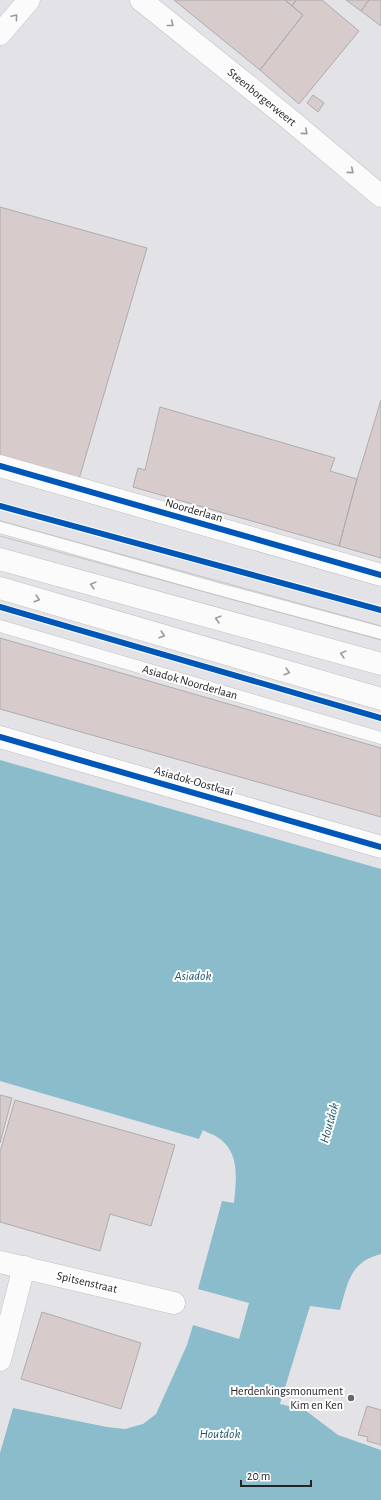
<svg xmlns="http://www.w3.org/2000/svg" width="381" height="1500" font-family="'Alegreya Sans',sans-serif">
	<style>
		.water { fill: #8bbccc }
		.building { fill: #d7cbcb; stroke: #adacae }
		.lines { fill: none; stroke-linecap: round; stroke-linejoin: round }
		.lane-casing { stroke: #c0c0c3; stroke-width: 13 }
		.street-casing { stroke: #c0c0c3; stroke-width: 23 }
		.secondary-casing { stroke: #c0c0c3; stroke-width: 23 }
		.primary-casing { stroke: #c0c0c3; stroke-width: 23 }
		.lane { stroke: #fbfbfb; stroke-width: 12 }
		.street { stroke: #fbfbfb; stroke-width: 22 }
		.secondary { stroke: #fbfbfb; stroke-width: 22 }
		.primary { stroke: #fbfbfb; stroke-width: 22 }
		.tram { stroke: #c4c4c4; stroke-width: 1 }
		.cycleway-casing { stroke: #fff; stroke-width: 8 }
		.cycleway { stroke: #0057b8; stroke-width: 6 }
		.oneway { stroke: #9a9a9c }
		.poi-dot { fill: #67676a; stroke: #fff; stroke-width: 1.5 }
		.labels { text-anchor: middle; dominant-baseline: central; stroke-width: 4; stroke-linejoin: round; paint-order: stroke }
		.street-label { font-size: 12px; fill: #242427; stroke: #fff }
		.poi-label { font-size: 12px; fill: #242427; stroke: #fff; text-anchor: end }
		.water-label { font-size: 13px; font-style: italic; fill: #1c5767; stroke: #fff }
	</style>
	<rect width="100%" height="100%" fill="#e3e3e7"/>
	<path class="water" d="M0 760 381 869V1254C350 1262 348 1282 340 1310L310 1306 280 1404 305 1410 338 1435 381 1450V1500H0V1453L13 1408 107 1427 125 1429 143 1424 156 1414 187 1345 193 1325 239 1339 249 1303 198 1289 222 1201 234 1203C236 1180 241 1152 217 1137 213 1134 207 1133 203 1130L199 1139 0 1081Z"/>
	<path class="building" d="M174 0H285L303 15 260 70Z
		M285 0H296L292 6Z
		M296 0H322L359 31 299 104 260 70 303 15 292 6Z
		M346 0H369L361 11Z
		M369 0H381V26L361 11Z
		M313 95 324 103 318 112 307 103Z
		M0 207 147 248 79 479 0 457Z
		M381 400V558L339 546 357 479Z
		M160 407 335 458 330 471 357 479 339 546 133 487 138 468 145 470Z
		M0 638 381 748V817L0 709Z
		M0 1095 12 1098 0 1143Z
		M15 1100 175 1145 151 1226 110 1214 100 1251 0 1222V1152Z
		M42 1312 141 1343 121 1409 21 1379Z
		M367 1406 381 1410V1445L367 1441 368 1437 358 1435Z"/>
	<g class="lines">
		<defs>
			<path id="lane" d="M0 527 214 588 381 633
				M0 626 381 738"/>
			<path id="street" d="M141 0 288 118 381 196
				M0 34 29 0
				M0 466 381 575
				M0 737 381 847
				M0 1262 174 1303"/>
			<path id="secondary" d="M0 1360 24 1267"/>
			<path id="primary" d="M0 559 381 664
				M0 588 381 699"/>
		</defs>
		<use href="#lane" class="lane-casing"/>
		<use href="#street" class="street-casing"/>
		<use href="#secondary" class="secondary-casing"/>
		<use href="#primary" class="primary-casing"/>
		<use href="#lane" class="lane"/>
		<use href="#street" class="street"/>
		<use href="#secondary" class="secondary"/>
		<use href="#primary" class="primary"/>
		<path class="tram" d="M0 521 381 626
			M0 536 381 640"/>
		<defs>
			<path id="cycleway" d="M0 466 381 575
				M0 506 381 610
				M0 607 381 718
				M0 737 381 847"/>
		</defs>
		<use href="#cycleway" class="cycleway-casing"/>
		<use href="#cycleway" class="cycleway"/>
	</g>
	<defs><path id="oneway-chevron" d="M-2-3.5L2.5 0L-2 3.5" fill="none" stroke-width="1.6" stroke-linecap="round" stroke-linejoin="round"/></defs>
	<g class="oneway">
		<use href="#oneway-chevron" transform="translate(15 17) rotate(-50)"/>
		<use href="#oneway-chevron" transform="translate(171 24) rotate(39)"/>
		<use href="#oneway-chevron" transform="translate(305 132) rotate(40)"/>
		<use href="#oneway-chevron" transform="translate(351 171) rotate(40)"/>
		<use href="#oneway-chevron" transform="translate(93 585) rotate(-165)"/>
		<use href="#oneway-chevron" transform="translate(37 599) rotate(16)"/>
		<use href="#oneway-chevron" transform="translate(218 619) rotate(-165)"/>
		<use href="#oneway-chevron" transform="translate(162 635) rotate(16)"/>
		<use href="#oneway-chevron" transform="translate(343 654) rotate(-165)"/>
		<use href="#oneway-chevron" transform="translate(287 672) rotate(16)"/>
	</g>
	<circle class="poi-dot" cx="351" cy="1398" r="4"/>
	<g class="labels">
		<g class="street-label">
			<text transform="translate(262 97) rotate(39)">Steenborgerweert</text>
			<text transform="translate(194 510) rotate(16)">Noorderlaan</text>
			<text transform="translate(190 682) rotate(16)">Asiadok Noorderlaan</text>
			<text transform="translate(194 781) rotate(16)">Asiadok-Oostkaai</text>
			<text transform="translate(87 1282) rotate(13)">Spitsenstraat</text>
		</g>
		<g class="poi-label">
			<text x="343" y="1391">Herdenkingsmonument<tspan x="343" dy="14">Kim en Ken</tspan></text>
		</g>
		<g class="water-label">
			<text x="193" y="976">Asiadok</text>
			<text transform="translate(330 1123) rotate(-74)">Houtdok</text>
			<text x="220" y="1434">Houtdok</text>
		</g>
	</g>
	<path d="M241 1480v6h70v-6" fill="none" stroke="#242427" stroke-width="2"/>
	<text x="247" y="1480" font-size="12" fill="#242427" stroke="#ffffff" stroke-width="3" paint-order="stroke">20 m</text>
</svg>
